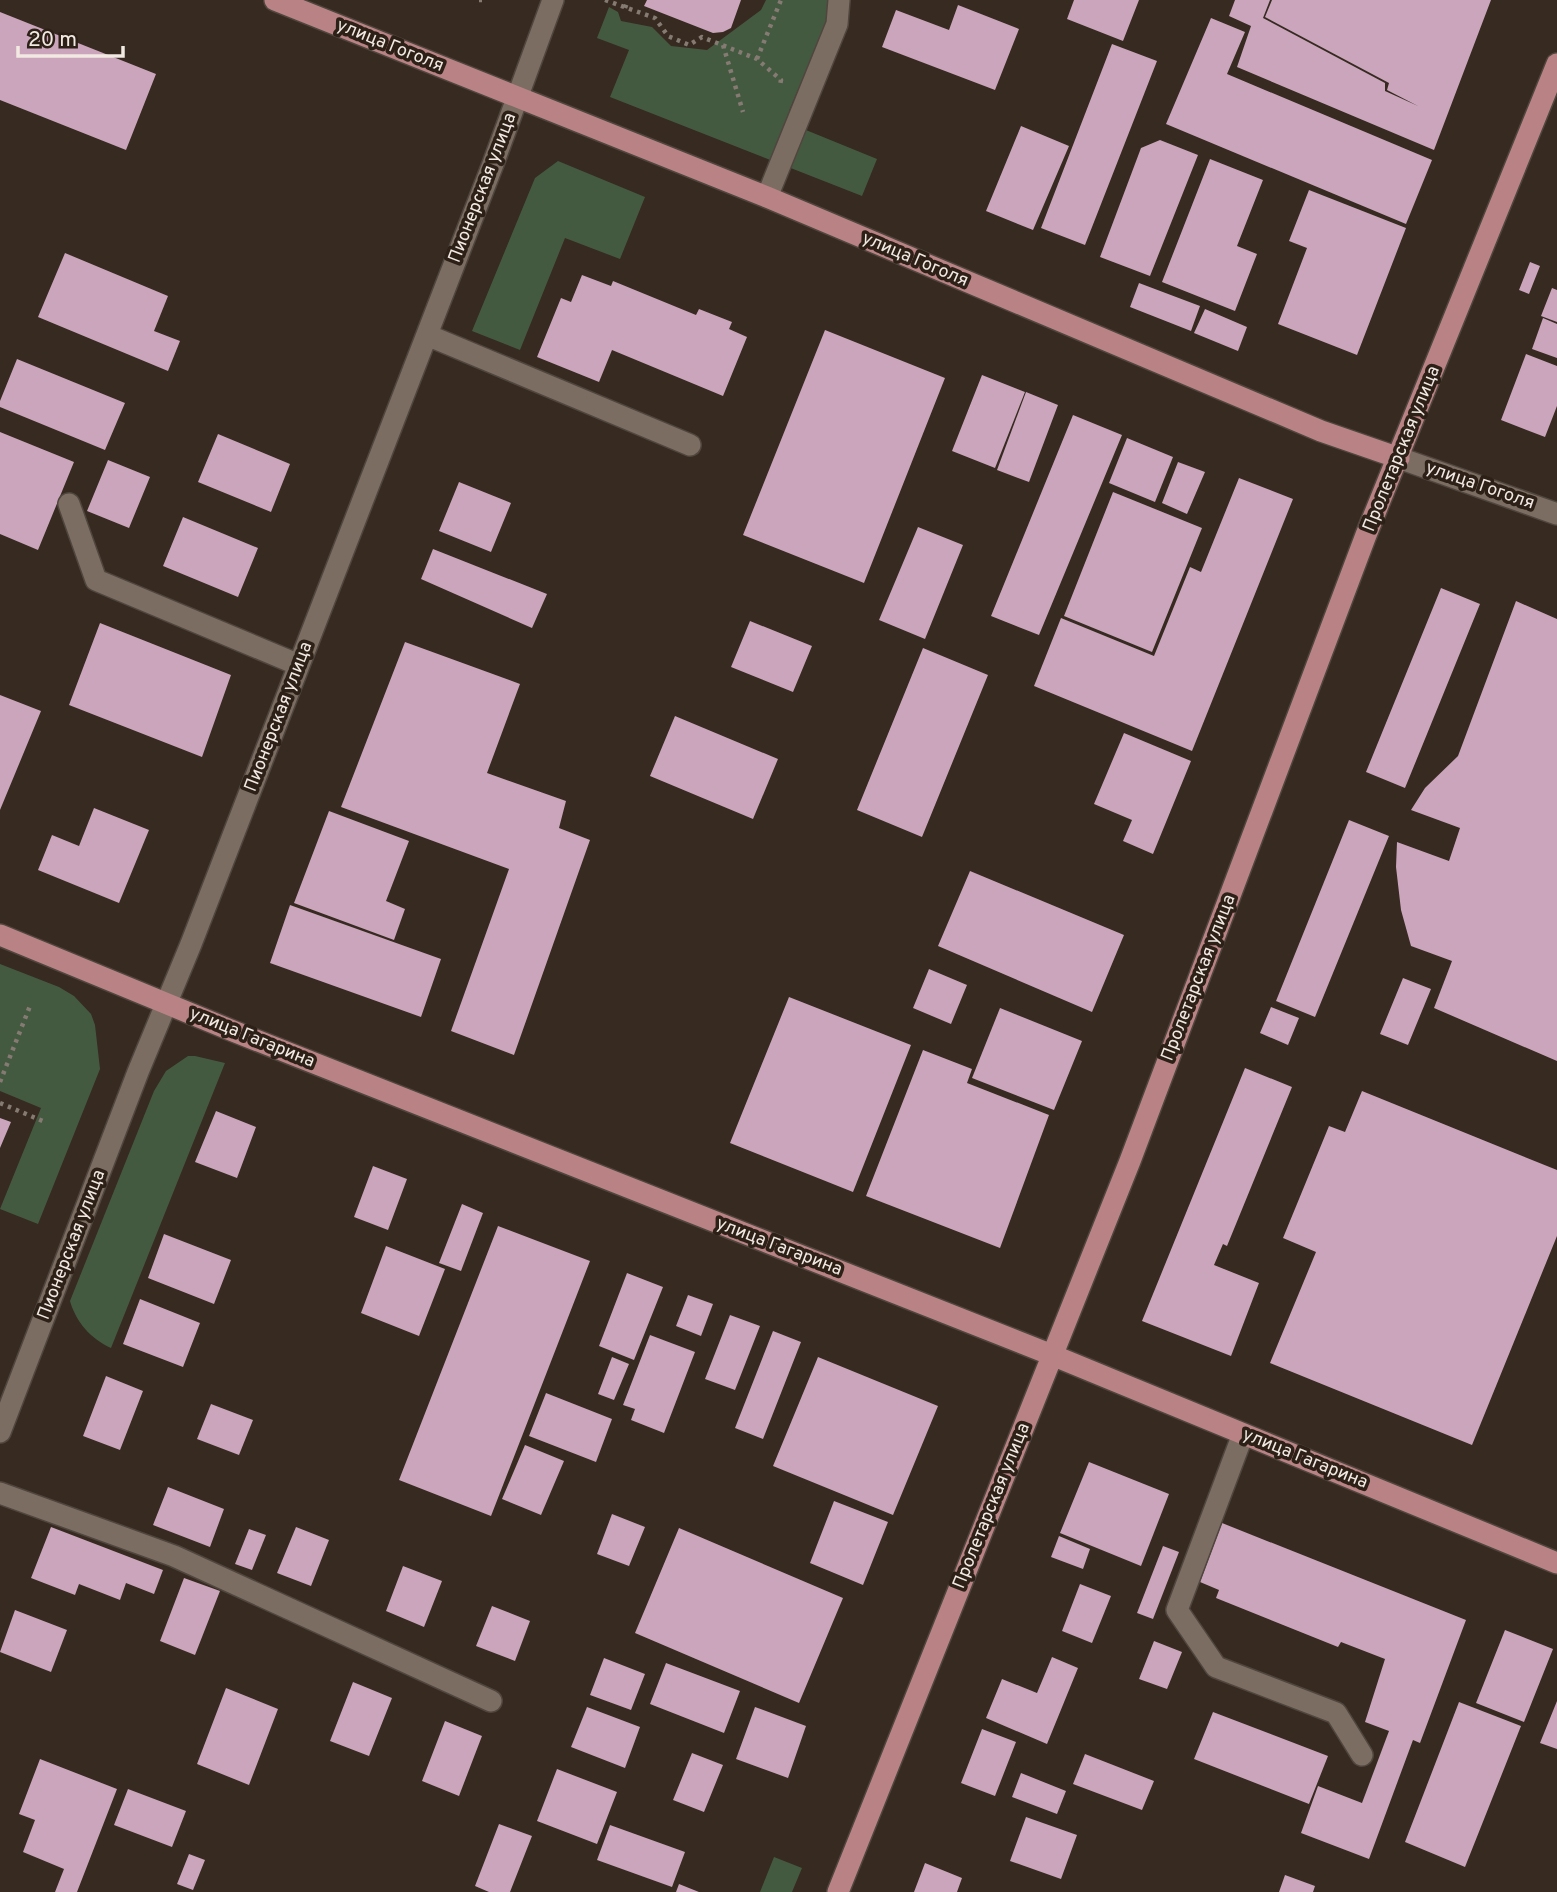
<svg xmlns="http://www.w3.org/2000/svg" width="1557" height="1892" font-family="Overpass,sans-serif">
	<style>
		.green { fill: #445a40 }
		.building { fill: #caa5bb }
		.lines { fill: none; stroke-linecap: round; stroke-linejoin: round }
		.minor-casing { stroke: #50463e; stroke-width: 24 }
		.major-casing { stroke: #50463e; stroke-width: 24 }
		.path { stroke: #867b73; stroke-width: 4.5; stroke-dasharray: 3.5 5; stroke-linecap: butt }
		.minor { stroke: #7b6d62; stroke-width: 21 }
		.major { stroke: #b98385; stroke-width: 21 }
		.labels { text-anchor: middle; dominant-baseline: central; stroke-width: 7; stroke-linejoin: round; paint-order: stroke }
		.street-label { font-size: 18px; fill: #f2e9e3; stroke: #2c2017 }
	</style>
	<rect width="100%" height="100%" fill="#362a21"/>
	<path class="green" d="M766 0H836L789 111 801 128 877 159 862 196 610 97 629 50 597 38 609 7 618 12 621 21 652 27 671 46 707 50 761 10Z
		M558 161 645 197 620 259 565 238 520 350 472 331 535 178Z
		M0 964 59 987 74 996 91 1014 95 1025 100 1069 38 1224 0 1209 41 1108 0 1091Z
		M188 1056H195L225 1063 111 1348C91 1339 76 1322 70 1301L154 1091 166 1071Z
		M774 1857 802 1868 792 1892H760Z"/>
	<path class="building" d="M647 0H741L731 28 723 32 713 33 644 6Z
		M1074 0H1139L1123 41 1067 19Z
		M1235 0H1270L1263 18 1385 83V91L1418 106 1387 90 1389 83 1265 17 1272 0H1491L1434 150 1237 67 1251 26 1229 16Z
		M958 5 1019 29 995 90 882 47 896 10 949 30Z
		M0 12 156 74 126 150 0 100Z
		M1211 18 1245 32 1227 74 1432 160 1406 224 1166 124Z
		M1112 44 1157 61 1085 245 1041 228Z
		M1021 126 1069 146 1033 230 986 211Z
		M1160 140 1198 155 1150 276 1100 257 1141 148Z
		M1210 159 1263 180 1237 246 1257 254 1235 311 1162 282Z
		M1309 190 1406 228 1357 355 1278 324 1307 248 1289 241Z
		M65 253 168 296 154 331 180 341 168 371 38 317Z
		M1530 262 1540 266 1529 294 1519 290Z
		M582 275 611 286 613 281 696 315 699 309 732 322 729 329 747 337 723 396 612 350 599 382 537 357 561 298 571 302Z
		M1139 283 1200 306 1191 331 1130 307Z
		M1552 288 1557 290V322L1541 316Z
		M1205 309 1247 327 1238 351 1194 333Z
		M1543 318 1557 324V358L1532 349Z
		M825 330 945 378 864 583 743 535Z
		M1526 354 1557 366V406L1545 437 1501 420Z
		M17 359 125 403 105 450 0 407V401Z
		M982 375 1025 392 995 468 952 451Z
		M1026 392 1058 405 1029 482 997 470Z
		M1073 415 1122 435 1039 635 991 616Z
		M0 432 74 462 38 550 0 534Z
		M218 434 290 464 271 512 198 482Z
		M1127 438 1173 457 1155 502 1109 483Z
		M108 460 150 477 129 528 87 511Z
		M1178 462 1205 472 1187 514 1162 503Z
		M1239 478 1293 499 1192 751 1034 686 1061 618 1154 656 1190 567 1201 572Z
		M459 482 511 503 491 552 439 531Z
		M1113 492 1202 528 1152 652 1064 616Z
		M183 517 258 548 238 597 163 566Z
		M918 527 963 545 925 639 879 620Z
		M433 549 547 594 532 628 421 579Z
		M1441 588 1480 604 1405 788 1366 772Z
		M1516 601 1557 619V1061L1434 1008 1452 961 1411 946 1401 910 1396 867 1397 842 1449 861 1460 828 1411 810 1425 788 1458 756Z
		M750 621 812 646 793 692 731 667Z
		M100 623 231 675 202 757 69 705Z
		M405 642 520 684 487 773 566 801 559 828 590 840 514 1055 451 1031 509 869 341 807Z
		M923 648 988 675 922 837 857 810Z
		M0 695 41 711 0 810Z
		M675 716 778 759 753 819 650 776Z
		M1124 733 1191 761 1153 854 1123 841 1132 820 1094 804Z
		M94 808 149 830 119 903 38 870 52 835 79 846Z
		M329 811 409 841 386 901 405 909 394 940 294 903Z
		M1349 820 1389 836 1315 1017 1276 1001Z
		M970 871 1124 935 1092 1012 938 946Z
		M290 905 441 959 421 1017 270 963Z
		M929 969 967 985 951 1024 913 1008Z
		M1403 978 1431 989 1408 1045 1380 1034Z
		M789 997 911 1045 853 1192 730 1143Z
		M1271 1007 1299 1018 1288 1045 1260 1033Z
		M1000 1008 1082 1041 1054 1110 972 1078Z
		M923 1050 972 1069 967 1083 1049 1115 1000 1248 866 1196Z
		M1245 1068 1292 1087 1227 1246 1223 1244 1214 1265 1259 1283 1231 1356 1142 1321Z
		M1362 1091 1557 1170V1236L1472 1445 1270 1363 1316 1252 1283 1238 1329 1126 1345 1132Z
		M216 1111 256 1127 237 1178 195 1162Z
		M0 1118 11 1122 0 1148Z
		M373 1166 407 1179 388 1230 354 1217Z
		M462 1204 483 1213 461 1271 439 1263Z
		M498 1226 590 1261 491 1516 399 1480Z
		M164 1234 231 1260 214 1304 148 1278Z
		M386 1246 445 1269 419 1336 361 1313Z
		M627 1273 663 1287 634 1360 599 1346Z
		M688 1295 713 1304 701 1336 676 1326Z
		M140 1299 200 1323 183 1367 123 1344Z
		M730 1315 760 1326 735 1390 705 1379Z
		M773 1331 801 1342 763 1439 735 1428Z
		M650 1335 695 1352 664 1433 631 1420 635 1409 623 1405Z
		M612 1357 629 1364 614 1400 598 1394Z
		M818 1357 938 1406 893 1515 773 1466Z
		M106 1376 143 1391 120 1450 83 1436Z
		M546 1393 612 1419 596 1462 529 1436Z
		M211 1404 253 1420 239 1455 197 1439Z
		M525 1445 564 1461 541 1515 502 1499Z
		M1089 1462 1169 1494 1141 1566 1060 1533Z
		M168 1487 224 1509 210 1547 153 1525Z
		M834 1501 888 1522 863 1585 810 1563Z
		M612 1514 645 1527 629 1566 597 1554Z
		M1222 1523 1466 1620 1420 1743 1413 1740 1369 1859 1301 1833 1318 1786 1362 1803 1389 1731 1365 1722 1385 1659 1341 1642 1338 1647 1216 1598 1219 1590 1200 1582Z
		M51 1527 163 1570 154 1594 126 1583 120 1600 79 1584 75 1595 31 1578Z
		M296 1527 329 1540 311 1586 277 1573Z
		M679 1528 843 1598 799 1703 635 1633Z
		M249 1529 266 1535 252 1570 235 1564Z
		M1059 1536 1090 1549 1083 1569 1051 1557Z
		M1163 1546 1179 1552 1153 1619 1137 1613Z
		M403 1566 442 1581 424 1627 386 1611Z
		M184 1578 220 1591 195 1655 160 1641Z
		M1080 1584 1111 1596 1092 1643 1062 1631Z
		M492 1606 530 1621 515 1661 476 1646Z
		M15 1610 67 1630 51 1672 0 1652Z
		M1505 1630 1553 1649 1524 1722 1476 1703Z
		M1154 1641 1182 1652 1167 1689 1139 1679Z
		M1052 1657 1078 1668 1047 1744 986 1718 1002 1679 1037 1693Z
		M604 1658 645 1674 631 1710 590 1695Z
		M666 1663 740 1691 724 1733 650 1704Z
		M353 1682 392 1698 369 1756 330 1741Z
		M226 1688 278 1709 249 1785 197 1764Z
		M1557 1701V1749L1540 1743Z
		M1459 1702 1521 1726 1465 1867 1405 1842Z
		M587 1707 640 1727 625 1768 571 1747Z
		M755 1707 806 1726 788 1778 736 1759Z
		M1213 1712 1328 1756 1309 1804 1194 1759Z
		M445 1721 482 1736 459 1796 422 1781Z
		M982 1729 1016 1742 995 1796 961 1783Z
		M692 1753 723 1765 704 1812 673 1800Z
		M1085 1754 1154 1781 1142 1810 1073 1784Z
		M40 1759 117 1789 77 1892H55L64 1869 23 1852 35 1820 19 1814Z
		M557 1769 617 1792 597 1844 537 1821Z
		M1021 1773 1066 1791 1057 1814 1012 1797Z
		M128 1789 186 1811 172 1847 114 1825Z
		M1026 1817 1077 1835 1061 1879 1010 1861Z
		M499 1824 532 1836 510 1892H489L475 1886Z
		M610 1825 685 1852 672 1887 597 1860Z
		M189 1854 205 1860 193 1890 177 1884Z
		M925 1863 962 1878 957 1892H914Z
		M1285 1875 1315 1886 1313 1892H1279Z
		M679 1884 699 1892H676Z"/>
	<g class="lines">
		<defs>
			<path id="minor" d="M767 197 837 24 839 0
				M427 335 690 445
				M1399 458 1557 514
				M69 504 96 580 299 665
				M0 1432 138 1072 191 944 493 164 553 0
				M1243 1434 1177 1610 1216 1667 1336 1713 1362 1755
				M0 1493 174 1556 491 1701"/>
			<path id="major" d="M275 0 767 197 1321 431 1399 458
				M0 935 233 1031 1052 1355 1557 1563
				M838 1892 1130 1161 1366 535 1557 64"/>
		</defs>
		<use href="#minor" class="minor-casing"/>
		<use href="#major" class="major-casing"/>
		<path class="path" d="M479 0H482
			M605 0 655 18 668 36 689 45 702 37 757 59 781 80 780 85
			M625 8 628 0
			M723 45 743 112
			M757 59 781 0
			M0 1082 30 1006
			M0 1103 45 1122"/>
		<use href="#minor" class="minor"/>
		<use href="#major" class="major"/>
	</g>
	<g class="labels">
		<g class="street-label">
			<text transform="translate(390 46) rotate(22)">улица Гоголя</text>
			<text transform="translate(483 188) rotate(-69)">Пионерская улица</text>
			<text transform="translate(915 260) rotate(23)">улица Гоголя</text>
			<text transform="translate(1402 449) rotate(-68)">Пролетарская улица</text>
			<text transform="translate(1480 486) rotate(19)">улица Гоголя</text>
			<text transform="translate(279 717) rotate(-69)">Пионерская улица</text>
			<text transform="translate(1199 978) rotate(-69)">Пролетарская улица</text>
			<text transform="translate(252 1038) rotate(22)">улица Гагарина</text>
			<text transform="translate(72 1245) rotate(-69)">Пионерская улица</text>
			<text transform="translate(779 1247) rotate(21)">улица Гагарина</text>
			<text transform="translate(1305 1459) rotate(22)">улица Гагарина</text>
			<text transform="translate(992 1506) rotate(-68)">Пролетарская улица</text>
		</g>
	</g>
	<path d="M18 46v10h105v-10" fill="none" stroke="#f2e9e3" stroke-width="3.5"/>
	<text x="28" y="46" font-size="21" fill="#f2e9e3" stroke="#2c2017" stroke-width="5" paint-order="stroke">20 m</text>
</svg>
